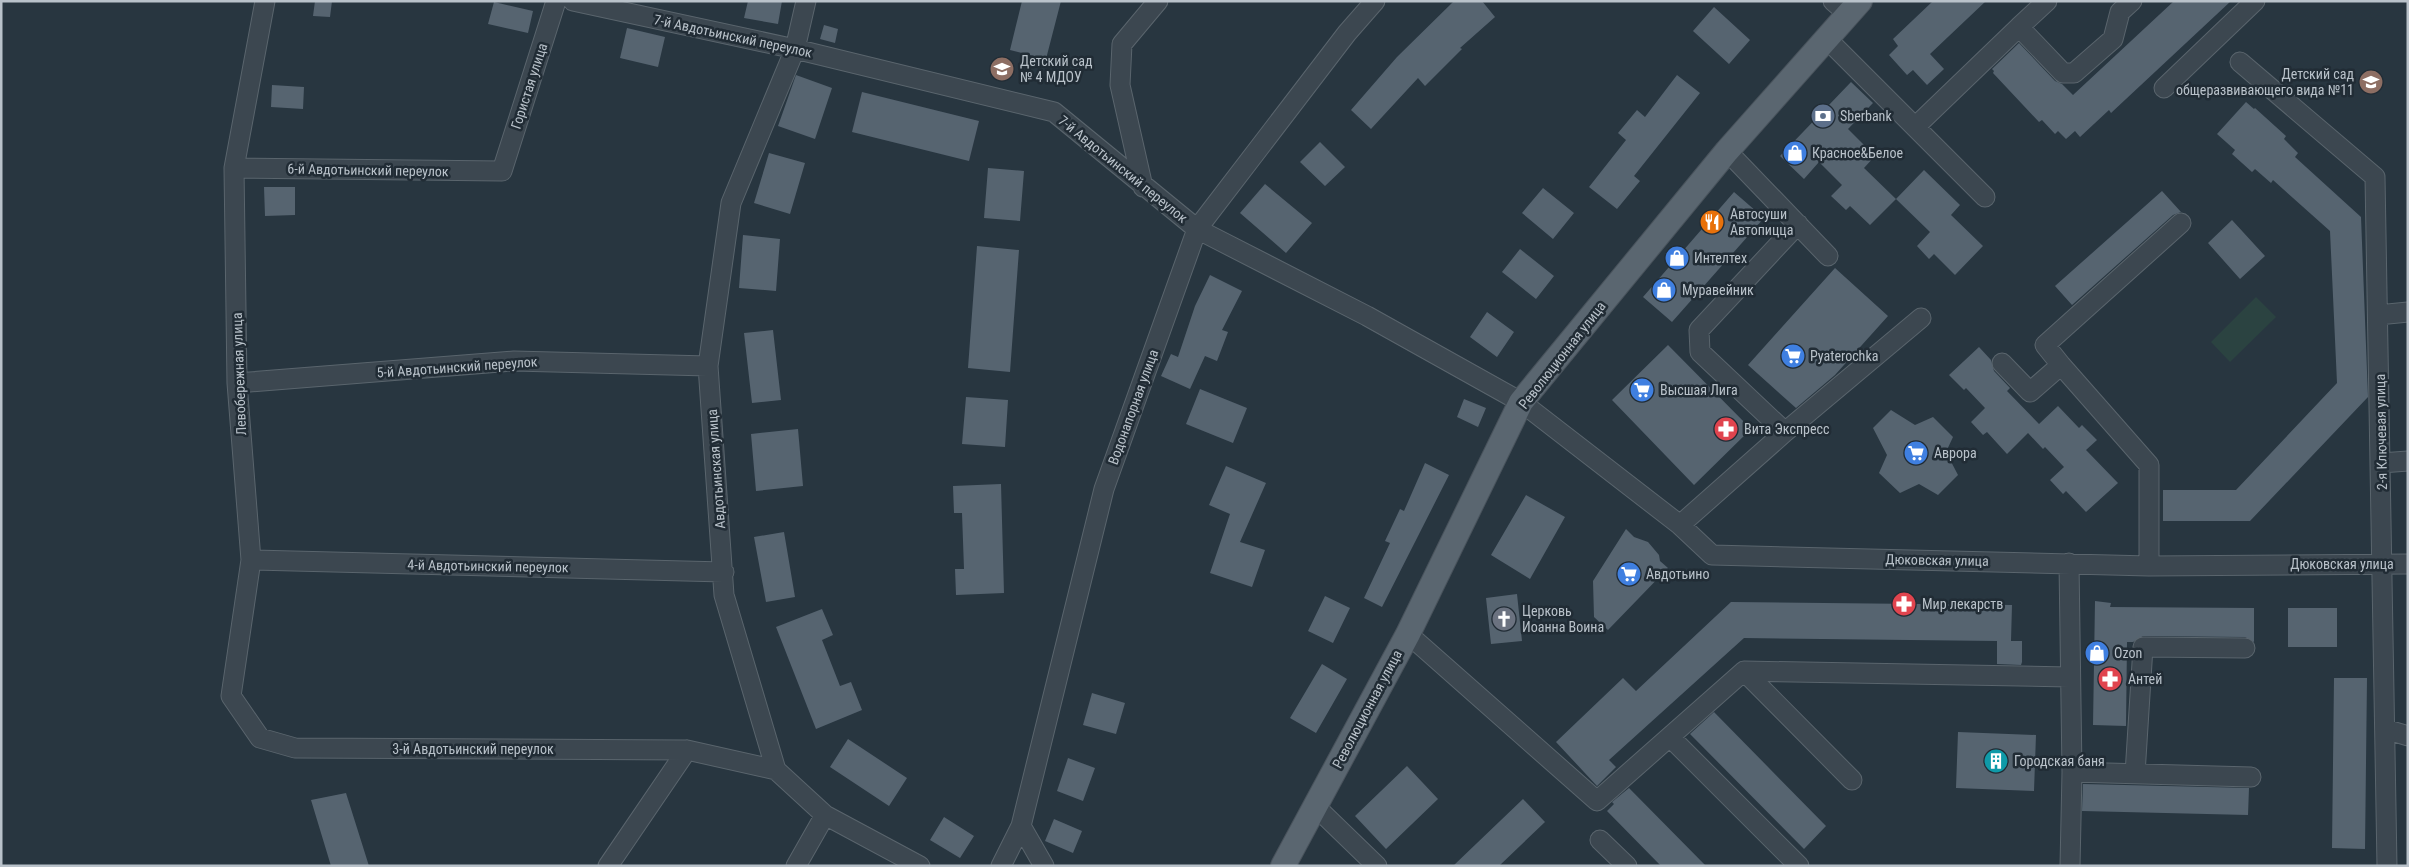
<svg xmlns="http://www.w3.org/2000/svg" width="2409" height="867" font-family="'Roboto Condensed',sans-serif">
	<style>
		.garden { fill: #2b4341 }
		.building { fill: #566470 }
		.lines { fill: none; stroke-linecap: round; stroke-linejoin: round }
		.minor-casing { stroke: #5a656d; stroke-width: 21 }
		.major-casing { stroke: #49535c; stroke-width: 26 }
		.minor { stroke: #3c4750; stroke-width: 19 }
		.major { stroke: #5a6670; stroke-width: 24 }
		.labels { text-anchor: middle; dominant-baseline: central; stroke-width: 5; stroke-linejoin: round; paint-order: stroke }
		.street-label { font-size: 14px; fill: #b9c2ca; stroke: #212c35 }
		.poi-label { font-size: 14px; fill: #b9c2ca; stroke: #212c35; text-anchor: start }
	</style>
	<rect width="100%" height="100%" fill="#283640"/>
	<path class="garden" d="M2256 297 2276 317 2230 362 2211 342Z"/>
	<path class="building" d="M315 1H332L330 17 313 16Z
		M748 1H782L778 24 744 18Z
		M1022 1H1061L1046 59 1010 50Z
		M1454 1H1482L1495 17 1460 48 1462 49 1425 86 1418 78 1371 129 1351 110 1397 57Z
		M1933 1H1986L1930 54 1944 69 1927 85 1913 70 1907 75 1889 55 1898 46 1893 39Z
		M2174 1H2231L2111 113 2109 110 2080 137 2075 131 2066 139 2058 131 2055 134 2042 120 2039 122 1993 73 1994 71 1992 69 2019 43 2055 81 2062 84 2073 95Z
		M494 2 533 11 528 33 488 24Z
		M1714 7 1750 40 1729 64 1693 31Z
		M824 25 838 29 835 43 820 39Z
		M627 28 665 37 658 67 620 58Z
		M796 75 832 88 815 139 778 126Z
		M1677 75 1700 93 1634 176 1640 181 1617 209 1589 187 1626 140 1618 133 1637 110 1645 117Z
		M1851 82 1873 103 1848 129 1875 156 1864 168 1896 199 1870 225 1850 206 1846 210 1831 196 1842 185 1819 162 1804 179 1780 156Z
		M272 85 304 87 303 109 271 107Z
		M862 92 979 121 969 161 852 132Z
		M2246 102 2254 109 2255 108 2286 136 2284 139 2298 153 2295 157 2361 217 2368 397 2250 521H2163V490H2236L2337 383 2330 231 2273 180 2271 183 2255 169 2252 172 2232 154 2235 150 2217 134Z
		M1320 142 1345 167 1325 186 1300 162Z
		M769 153 805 163 790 214 754 203Z
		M988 168 1024 171 1020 221 984 218Z
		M1924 170 1960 205 1951 215 1983 246 1955 275 1934 254 1929 259 1917 246 1930 232 1896 199Z
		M1265 184 1312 223 1286 253 1240 213Z
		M264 187H295V215L265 216Z
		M1543 188 1574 213 1553 239 1522 213Z
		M2162 191 2181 212 2173 215 2072 305 2055 286Z
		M1734 192 1764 218 1672 322 1643 297Z
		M2232 220 2265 256 2240 279 2208 243Z
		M743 235 780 239 776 291 739 288Z
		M977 246 1019 250 1010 372 968 368Z
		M1520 249 1554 276 1536 299 1502 272Z
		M1835 268 1888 316 1835 375 1796 408 1748 365Z
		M1210 275 1242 291 1222 330 1228 332 1217 361 1205 356 1190 389 1161 376 1171 354 1178 357 1195 306Z
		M1487 312 1514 332 1497 357 1470 337Z
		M773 330 781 400 752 403 744 333Z
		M1668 345 1751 429 1694 485 1612 400Z
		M1979 347 1991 360 1994 371 2010 388 2007 391 2039 424 2058 406 2079 428 2082 425 2097 440 2086 450 2118 483 2086 512 2066 491 2063 494 2050 480 2064 467 2045 447 2043 449 2028 433 2007 454 1987 432 1983 435 1971 422 1985 408 1966 388 1964 390 1949 375Z
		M1200 389 1247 408 1233 443 1186 424Z
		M966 397 1008 400 1005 447 962 444Z
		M1464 399 1486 408 1478 427 1457 417Z
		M1891 410 1915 425 1933 417 1953 437 1946 452 1958 475 1938 495 1919 484 1900 493 1879 473 1887 455 1873 428Z
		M798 429 803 486 756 491 751 434Z
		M1425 463 1449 475 1382 607 1364 598 1390 543 1385 541 1400 509 1404 511Z
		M1226 466 1266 483 1240 542 1265 550 1252 587 1210 573 1230 514 1209 505Z
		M1001 484 1004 593 956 595 955 569H964L962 513H954L953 486Z
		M1526 495 1565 517 1530 579 1491 555Z
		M1626 529 1634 537 1648 542 1659 555 1660 561 1668 568 1608 630 1594 617 1593 581Z
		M784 532 795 597 766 602 754 537Z
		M1517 594 1522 641 1491 644 1486 598Z
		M1325 596 1350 608 1333 643 1308 631Z
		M2095 601 2111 603 2110 607 2254 608V642L2245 637 2143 636 2133 642H2127L2126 726 2093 725Z
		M1731 602 2012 605 2011 641H2022V662L2021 665 1997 664V641L1744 638 1609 760 1616 767 1597 786 1556 742 1623 678 1636 691Z
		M2288 608H2337V647H2288Z
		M822 609 833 635 822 640 840 686 851 682 862 710 816 729 776 627Z
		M1322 664 1347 679 1316 733 1290 718Z
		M2334 678H2367L2365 849 2332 848Z
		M1092 693 1125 703 1116 734 1083 725Z
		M1714 712 1826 826 1804 849 1690 734Z
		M1958 732 2036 735 2034 791 1956 788Z
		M848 739 907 778 889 806 830 767Z
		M1068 758 1095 768 1083 801 1057 791Z
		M1407 766 1438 799 1386 849 1355 816Z
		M2083 784 2249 788 2248 815 2082 811Z
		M1629 788 1706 866H1661L1607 811 1614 804 1612 802Z
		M346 793 369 866H331L311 800Z
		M1523 799 1545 822 1499 866H1453Z
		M944 817 974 836 960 858 930 840Z
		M1054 819 1082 831 1073 853 1045 841Z"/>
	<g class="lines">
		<defs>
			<path id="minor" d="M265 1 234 168 237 383 251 560 231 696 260 738 295 748 687 750 776 770
				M573 1 795 49 1054 112 1197 229 1367 316 1521 402 1680 525 1712 555 2149 566 2408 564
				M806 1 795 49 731 203 708 366 724 595 776 770 825 815 920 866
				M1833 1 1848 14
				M2019 27 2047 1
				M1827 39 1985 197
				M2240 62 2375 177 2387 866
				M2164 88 2255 1
				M1915 127 2019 27 2063 73H2074L2113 39 2120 12 2132 1
				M1727 151 1828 256
				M234 168 502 171 556 1
				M1143 187 1120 85 1122 44 1158 1
				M2378 315 2408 312
				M2002 363 2030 392 2061 365 2149 465V566
				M2061 365 2045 345 2181 223
				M237 383 514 361 708 366
				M1785 432 1700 352 1699 330 1798 224
				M2381 463 2408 461
				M1680 525 1785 432 1921 318
				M251 560 724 572
				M2069 563 2072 772 2070 866
				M1408 634 1597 801 1744 671 2070 677
				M1744 671 1852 780
				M2385 729 2408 736
				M1670 737 1799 866
				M2072 772 2251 777
				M2135 774 2143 647 2245 648
				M1315 806 1377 866
				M1021 826 1044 866
				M1600 840 1627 866
				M608 866 687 750
				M796 866 825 815
				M1001 866 1021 826 1104 489 1197 229 1347 33 1375 1"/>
			<path id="major" d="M1283 866 1408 634 1521 402 1727 151 1860 1"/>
		</defs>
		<use href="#minor" class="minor-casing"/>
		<use href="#major" class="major-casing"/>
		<use href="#minor" class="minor"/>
		<use href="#major" class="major"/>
	</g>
	<defs>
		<symbol id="school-disc" viewBox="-11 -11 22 22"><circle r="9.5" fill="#8d6e63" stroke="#212c35"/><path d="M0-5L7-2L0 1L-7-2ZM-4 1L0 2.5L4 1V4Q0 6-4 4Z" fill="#fff"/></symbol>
		<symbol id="bank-disc" viewBox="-11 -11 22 22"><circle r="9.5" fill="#5c6f8a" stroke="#212c35"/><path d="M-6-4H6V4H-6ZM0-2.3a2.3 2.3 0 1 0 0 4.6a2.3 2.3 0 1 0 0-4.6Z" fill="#fff"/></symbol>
		<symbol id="shop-disc" viewBox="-11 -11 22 22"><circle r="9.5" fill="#3f7fe0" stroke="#212c35"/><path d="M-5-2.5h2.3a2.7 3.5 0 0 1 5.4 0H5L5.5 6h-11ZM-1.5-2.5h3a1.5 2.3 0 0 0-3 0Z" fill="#fff"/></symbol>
		<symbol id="restaurant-disc" viewBox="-11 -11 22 22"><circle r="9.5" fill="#e8710a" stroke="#212c35"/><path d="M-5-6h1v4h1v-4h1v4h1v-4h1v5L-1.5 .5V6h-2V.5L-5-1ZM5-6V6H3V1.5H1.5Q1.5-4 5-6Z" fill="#fff"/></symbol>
		<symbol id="supermarket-disc" viewBox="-11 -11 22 22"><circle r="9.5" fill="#3f7fe0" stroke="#212c35"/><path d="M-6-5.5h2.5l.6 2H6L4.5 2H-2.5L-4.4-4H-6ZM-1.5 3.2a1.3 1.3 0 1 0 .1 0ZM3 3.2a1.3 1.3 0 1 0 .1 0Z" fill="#fff"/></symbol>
		<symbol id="pharmacy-disc" viewBox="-11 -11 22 22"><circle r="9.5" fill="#e0444e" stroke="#212c35"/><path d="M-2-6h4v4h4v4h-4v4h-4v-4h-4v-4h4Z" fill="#fff"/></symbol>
		<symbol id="church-disc" viewBox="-11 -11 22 22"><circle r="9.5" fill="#6b7280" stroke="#212c35"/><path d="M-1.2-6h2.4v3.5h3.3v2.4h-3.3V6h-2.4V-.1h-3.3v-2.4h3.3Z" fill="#fff"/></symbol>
		<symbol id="building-disc" viewBox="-11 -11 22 22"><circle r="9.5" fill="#0f9aa8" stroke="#212c35"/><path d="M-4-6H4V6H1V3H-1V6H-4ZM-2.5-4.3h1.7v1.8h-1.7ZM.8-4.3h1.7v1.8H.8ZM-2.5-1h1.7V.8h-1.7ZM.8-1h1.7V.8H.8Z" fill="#fff"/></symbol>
	</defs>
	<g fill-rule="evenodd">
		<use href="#school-disc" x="988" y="55" width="28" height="28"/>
		<use href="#school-disc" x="2357" y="68" width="28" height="28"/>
		<use href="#bank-disc" x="1809" y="102" width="28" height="28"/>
		<use href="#shop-disc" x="1781" y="139" width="28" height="28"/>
		<use href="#restaurant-disc" x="1698" y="208" width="28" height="28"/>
		<use href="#shop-disc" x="1663" y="244" width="28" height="28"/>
		<use href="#shop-disc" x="1650" y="276" width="28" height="28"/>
		<use href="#supermarket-disc" x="1779" y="342" width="28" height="28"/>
		<use href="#supermarket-disc" x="1628" y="376" width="28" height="28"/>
		<use href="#pharmacy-disc" x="1712" y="415" width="28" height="28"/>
		<use href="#supermarket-disc" x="1902" y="439" width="28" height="28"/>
		<use href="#supermarket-disc" x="1615" y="560" width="28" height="28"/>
		<use href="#pharmacy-disc" x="1890" y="590" width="28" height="28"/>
		<use href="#church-disc" x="1490" y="605" width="28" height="28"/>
		<use href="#shop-disc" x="2083" y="639" width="28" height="28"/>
		<use href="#pharmacy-disc" x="2096" y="665" width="28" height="28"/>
		<use href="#building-disc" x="1982" y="747" width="28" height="28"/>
	</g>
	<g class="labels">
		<g class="street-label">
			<text transform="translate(733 36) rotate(12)">7-й Авдотьинский переулок</text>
			<text transform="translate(529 86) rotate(-72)">Гористая улица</text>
			<text transform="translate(1123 169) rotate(39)">7-й Авдотьинский переулок</text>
			<text transform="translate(368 170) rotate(1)">6-й Авдотьинский переулок</text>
			<text transform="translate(1562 355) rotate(-52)">Революционная улица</text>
			<text transform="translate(457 367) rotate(-4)">5-й Авдотьинский переулок</text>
			<text transform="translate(239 374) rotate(-92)">Левобережная улица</text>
			<text transform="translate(1133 407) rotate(-70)">Водонапорная улица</text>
			<text transform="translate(2381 432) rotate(-91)">2-я Ключевая улица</text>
			<text transform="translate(716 469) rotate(-94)">Авдотьинская улица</text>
			<text transform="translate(1937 560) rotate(1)">Дюковская улица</text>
			<text x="2342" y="564">Дюковская улица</text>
			<text transform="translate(488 566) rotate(1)">4-й Авдотьинский переулок</text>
			<text transform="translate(1367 709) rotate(-62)">Революционная улица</text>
			<text x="473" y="749">3-й Авдотьинский переулок</text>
		</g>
		<g class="poi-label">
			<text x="1020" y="61">Детский сад<tspan x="1020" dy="16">№ 4 МДОУ</tspan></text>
			<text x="2354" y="74" text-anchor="end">Детский сад<tspan x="2354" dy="16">общеразвивающего вида №11</tspan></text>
			<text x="1840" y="116">Sberbank</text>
			<text x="1812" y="153">Красное&amp;Белое</text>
			<text x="1730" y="214">Автосуши<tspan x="1730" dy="16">Автопицца</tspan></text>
			<text x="1694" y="258">Интелтех</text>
			<text x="1682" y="290">Муравейник</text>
			<text x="1810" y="356">Pyaterochka</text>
			<text x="1660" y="390">Высшая Лига</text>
			<text x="1744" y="429">Вита Экспресс</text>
			<text x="1934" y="453">Аврора</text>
			<text x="1646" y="574">Авдотьино</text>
			<text x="1922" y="604">Мир лекарств</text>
			<text x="1522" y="611">Церковь<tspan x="1522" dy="16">Иоанна Воина</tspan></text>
			<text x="2114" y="653">Ozon</text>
			<text x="2128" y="679">Антей</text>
			<text x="2014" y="761">Городская баня</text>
		</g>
	</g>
	<rect width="2409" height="867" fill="none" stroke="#b9c2ca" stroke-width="5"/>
</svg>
